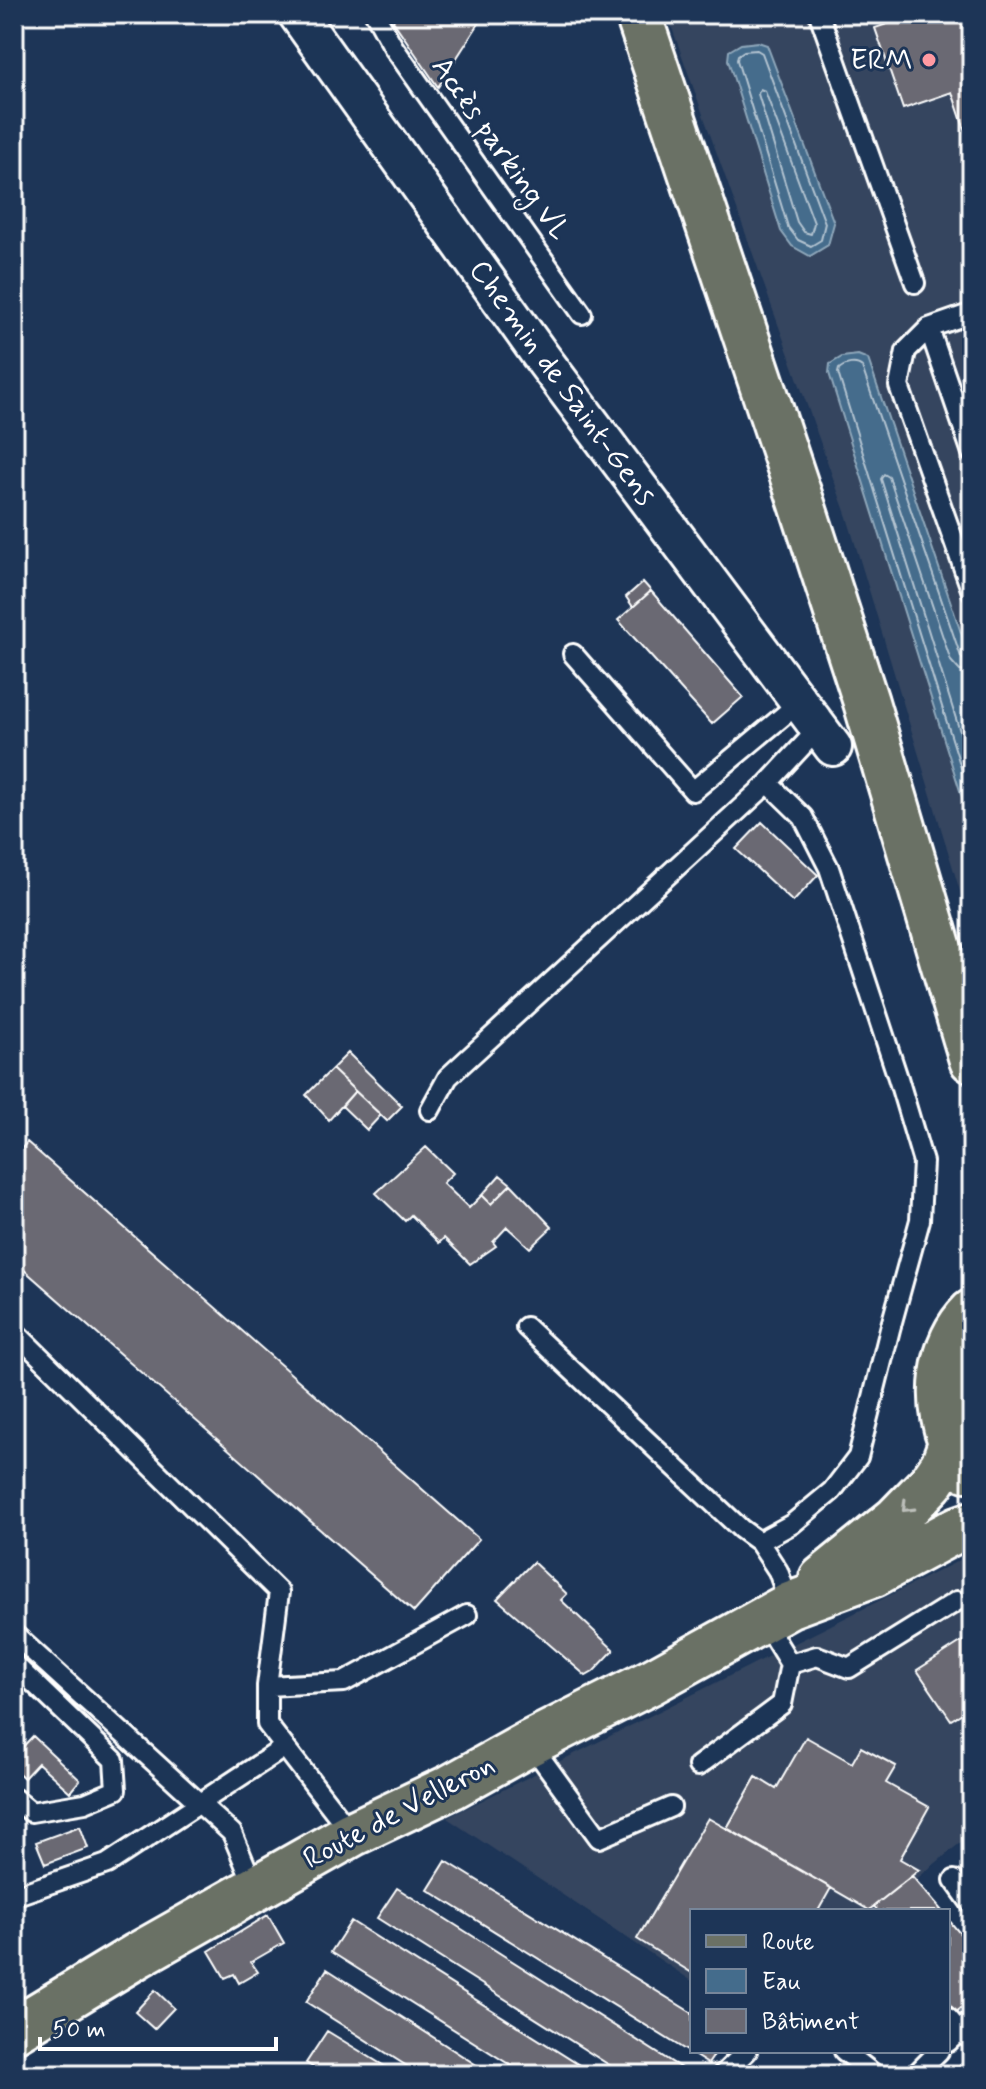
<svg xmlns="http://www.w3.org/2000/svg" width="986" height="2089" font-family="Mynerve,sans-serif">
	<style>
		.built { fill: #34455f }
		.water { fill: #446c8c; stroke: #8fa7ba; stroke-width: 2 }
		.lines { fill: none; stroke-linecap: round; stroke-linejoin: round }
		.shore { stroke: #b4c4d1; stroke-width: 2 }
		.building { fill: #6a6973; stroke: #fff; stroke-width: 2 }
		.lane-casing { stroke: #fff; stroke-width: 24 }
		.street-casing { stroke: #fff; stroke-width: 42 }
		.primary-casing { stroke: #fff; stroke-width: 50 }
		.lane { stroke: #1d3557; stroke-width: 18 }
		.street { stroke: #1d3557; stroke-width: 36 }
		.primary { stroke: #6b7165; stroke-width: 44 }
		.oneway { stroke: #bcbfba }
		.poi-dot { fill: #ff9aa2; stroke: #1d3557; stroke-width: 3 }
		.labels { text-anchor: middle; dominant-baseline: central; stroke-width: 6; stroke-linejoin: round; paint-order: stroke }
		.poi-label { font-size: 30px; fill: #fff; stroke: #1d3557; text-anchor: end }
		.street-label { font-size: 30px; fill: #fff; stroke: #1d3557 }
	</style>
	<rect width="100%" height="100%" fill="#1d3557"/>
	<filter id="ink" filterUnits="userSpaceOnUse"><feTurbulence type="fractalNoise" baseFrequency=".0125" numOctaves="2"/><feDisplacementMap in="SourceGraphic" scale="16" xChannelSelector="R" yChannelSelector="G"/><feConvolveMatrix kernelMatrix="1 2 1 2 8 2 1 2 1" color-interpolation-filters="sRGB"/></filter>
	<g filter="url(#ink)">
		<path class="built" d="M667 14H972V931L847 517Z
			M972 1554V1833L878 1911H692V1981L447 1818Z"/>
		<path class="water" d="M758 42 767 45 834 223 828 245 810 256 792 246 781 231 728 60 729 51 741 44Z
			M858 355 868 359 972 665V829L829 373 830 364 842 357Z"/>
		<g class="lines">
			<path class="shore" d="M757 50 762 53 825 223 821 240 811 246 798 240 788 227 737 60 738 55 744 51Z
				M760 89 765 91 814 223 811 234 804 232 797 222 758 94Z
				M972 663 965 662 961 657 862 367C856 361 845 364 839 369L838 373 972 803
				M972 673 960 671 951 661 889 477 884 474 881 479 972 770"/>
		</g>
		<path class="building" d="M397 14H485L438 87 393 21Z
			M916 14H972V151L952 92 903 109 875 28Z
			M643 582 651 591 633 607 626 597Z
			M651 591 743 697 712 724 618 620Z
			M762 822 818 875 793 902 736 849Z
			M348 1053 402 1106 387 1121 332 1069Z
			M332 1069 355 1091 329 1120 306 1095Z
			M355 1091 381 1115 367 1130 342 1106Z
			M27 1142 479 1539 414 1612 14 1261V1158Z
			M426 1147 453 1173 443 1183 469 1208 482 1195 491 1204 511 1184 552 1227 530 1248 507 1227 493 1242 496 1246 470 1264 444 1238 439 1243 411 1215 405 1221 376 1193Z
			M500 1175 511 1184 491 1204 482 1195Z
			M533 1562 567 1594 561 1600 614 1650 593 1672 586 1676 497 1599Z
			M972 1635V1707L951 1720 917 1670Z
			M33 1736 80 1780 70 1792 38 1763 24 1778 14 1769V1756Z
			M806 1737 852 1763 861 1747 896 1766 886 1783 929 1807 900 1859 919 1870 869 1910 727 1828 756 1777 776 1789Z
			M708 1818 831 1888 818 1911H692V1973L637 1939Z
			M80 1826 88 1848 45 1864 36 1842Z
			M446 1861 692 2013V2051H717L708 2064 428 1890Z
			M912 1876 942 1911H878L874 1906Z
			M397 1888 692 2075H625L377 1918Z
			M268 1915 284 1943 251 1962 258 1972 239 1983 234 1974 225 1978 209 1951Z
			M948 1919 972 1948V2000L956 2012 948 2002Z
			M351 1921 595 2075H526L331 1952Z
			M327 1969 492 2075H421L306 2002Z
			M155 1990 174 2008 154 2029 135 2012Z
			M327 2031 399 2075H326L306 2063Z"/>
		<g class="lines">
			<defs>
				<path id="lane" d="M375 14 394 48 582 314
					M819 14 915 283
					M972 313 929 328 906 351 899 386 972 592
					M929 328 972 453
					M573 654 693 791 800 702
					M768 783 819 728
					M430 1110 448 1077 768 783 803 817 829 868 898 1078 923 1162 920 1220 890 1329 858 1457 832 1491 792 1524 759 1542 778 1571 790 1605
					M526 1327 741 1529 759 1542
					M14 1331 279 1592 267 1686
					M14 1634 232 1833 255 1889
					M14 1664 114 1760 116 1790 85 1803 31 1812 14 1798
					M790 1664 817 1656 849 1668 957 1601
					M530 1743 599 1838 671 1807
					M698 1766 782 1704 790 1664 763 1620
					M352 1834 267 1724V1686L344 1682 467 1615
					M954 1880 972 1905
					M14 1896 107 1864 285 1747
					M948 2018 959 2031 972 2040
					M948 2042 972 2019
					M844 2051 875 2075
					M722 2075 747 2051
					M915 2075 939 2051"/>
				<path id="street" d="M297 14 540 355 833 747"/>
				<path id="primary" d="M638 14 801 501 866 702 972 1060
					M966 1469C961 1460 954 1451 951 1442 935 1401 939 1345 972 1312
					M822 1579 896 1519 931 1483 943 1465 951 1443
					M14 2030 138 1955 352 1834 451 1787 530 1743 651 1682 790 1605 874 1574 958 1529 972 1524"/>
			</defs>
			<use href="#lane" class="lane-casing"/>
			<use href="#street" class="street-casing"/>
			<use href="#primary" class="primary-casing"/>
			<use href="#lane" class="lane"/>
			<use href="#street" class="street"/>
			<use href="#primary" class="primary"/>
		</g>
		<defs><path id="oneway-chevron" d="M-2-3.5L2.5 0L-2 3.5" fill="none" stroke-width="1.6" stroke-linecap="round" stroke-linejoin="round" transform="scale(2)"/></defs>
		<use class="oneway" href="#oneway-chevron" transform="translate(907 1507) rotate(135)"/>
	</g>
	<circle class="poi-dot" cx="929" cy="60" r="8"/>
	<g class="labels">
		<g class="poi-label">
			<text x="913" y="60">ERM</text>
		</g>
		<g class="street-label">
			<text transform="translate(500 149) rotate(55)">Accès parking VL</text>
			<text transform="translate(562 383) rotate(54)">Chemin de Saint-Gens</text>
			<text transform="translate(399 1812) rotate(-28)">Route de Velleron</text>
		</g>
	</g>
	<rect width="986" height="2089" fill="none" stroke="#1d3557" stroke-width="48"/>
	<rect x="24" y="24" width="938" height="2041" fill="none" stroke="#fff" stroke-width="3" filter="url(#ink)"/>
	<rect x="690" y="1909" width="260" height="144" fill="#1d3557" stroke="#77869a" stroke-width="2"/>
	<rect x="706" y="1935" width="40" height="12" fill="#6b7165" stroke="#77869a" stroke-width="2"/>
	<text x="762" y="1949" font-size="24" fill="#ffffff">Route</text>
	<rect x="706" y="1969" width="40" height="24" fill="#446c8c" stroke="#77869a" stroke-width="2"/>
	<text x="762" y="1989" font-size="24" fill="#ffffff">Eau</text>
	<rect x="706" y="2009" width="40" height="24" fill="#6a6973" stroke="#77869a" stroke-width="2"/>
	<text x="762" y="2029" font-size="24" fill="#ffffff">Bâtiment</text>
	<path d="M40 2037v12h236v-12" fill="none" stroke="#ffffff" stroke-width="4"/>
	<text x="52" y="2037" font-size="24" fill="#ffffff" stroke="#1d3557" stroke-width="6" paint-order="stroke">50 m</text>
</svg>
